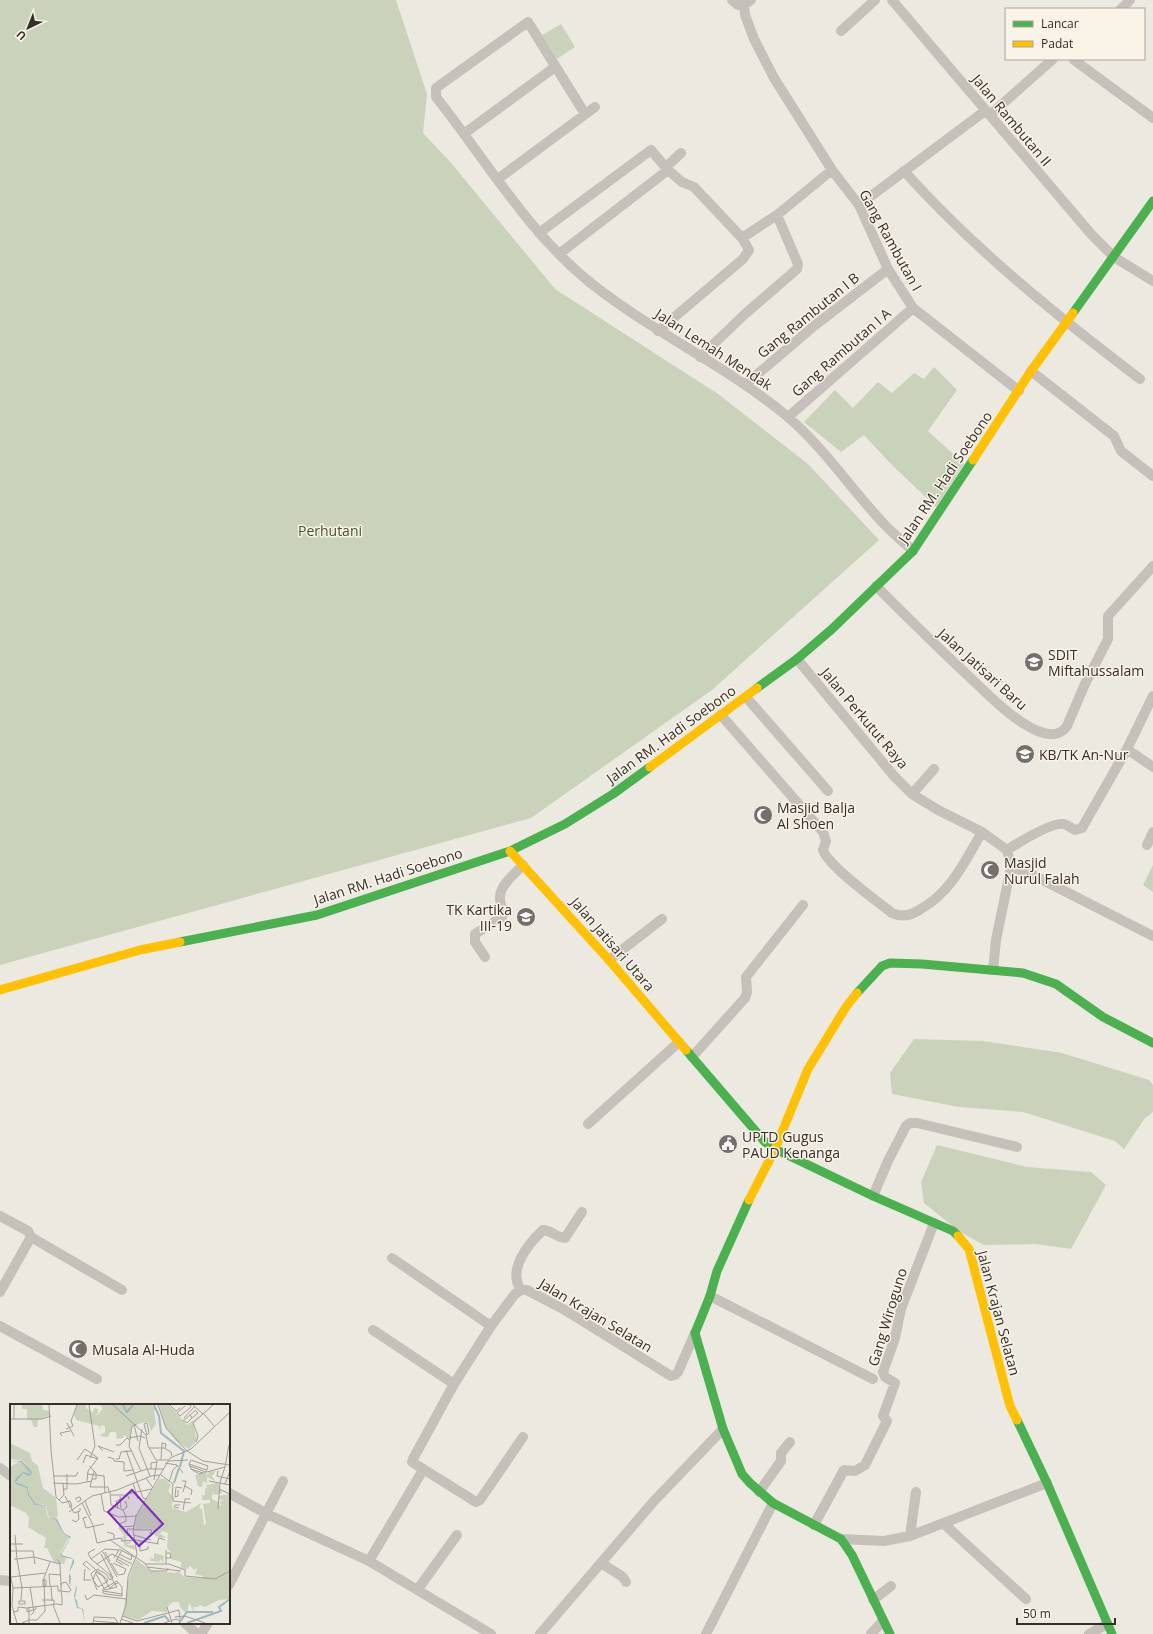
<svg xmlns="http://www.w3.org/2000/svg" width="1153" height="1634" font-family="'Open Sans',sans-serif">
	<style>
		.green { fill: #cad2bb }
		.lines { fill: none; stroke-linecap: round; stroke-linejoin: round }
		.street { stroke: #c5c0ba; stroke-width: 10 }
		.fast { stroke: #4caf50; stroke-width: 9 }
		.slow { stroke: #ffc107; stroke-width: 9 }
		.labels { text-anchor: middle; dominant-baseline: central; stroke-width: 3; stroke-linejoin: round; paint-order: stroke }
		.street-label { font-size: 14px; fill: #362e28; stroke: #f9f3e8 }
		.park-label { font-size: 14px; fill: #40532c; stroke: #f9f3e8 }
		.poi-label { font-size: 14px; fill: #362e28; stroke: #f9f3e8; text-anchor: start }
		.inset-river { fill: none; stroke: #9db9bd; stroke-width: 2 }
		.inset-road { fill: none; stroke: #a39e97; stroke-width: 1 }
		.view { fill: #7b2cbf; fill-opacity: 0.15; stroke: #7b2cbf; stroke-width: 2 }
		.inset-edge { fill: none; stroke: #362e28; stroke-width: 2 }
	</style>
	<rect width="100%" height="100%" fill="#ece9e1"/>
	<path class="green" d="M0 0H396L427 94 423 133 452 164 555 289 718 394 808 464 879 540 712 690 531 818 0 965Z
		M561 24 575 47 557 59 542 35Z
		M934 367 957 390 928 431 964 464 936 507 890 463 864 435 841 452 804 422 835 390 853 408 878 382 892 393 914 373 924 379Z
		M1153 865V892L1143 885Z
		M914 1039 983 1041 1062 1053 1149 1080 1153 1085V1112L1145 1118 1124 1149 1115 1141 1023 1112 959 1107 892 1094 890 1073Z
		M937 1145 1027 1167 1091 1172 1106 1185 1071 1249 1036 1244 984 1245 960 1232 924 1203 921 1182Z"/>
	<g class="lines">
		<path class="street" d="M732 0 738 5H744L751 0
			M892 0 1091 234 1114 257 1153 281
			M744 5 745 15 754 39 774 78 832 170 859 205 888 269 913 308 1019 391
			M1121 9 1130 0
			M841 31 875 0
			M1074 60 1153 118
			M585 114 528 22 436 88V97C486 160 528 233 592 284 654 333 727 366 788 417 825 449 851 489 884 524 893 534 904 542 913 551
			M990 115 1053 59
			M465 133 555 67
			M666 167 681 153
			M904 171C974 249 1057 316 1140 379
			M498 179 595 107
			M859 205 985 111
			M539 233 651 150 668 170
			M742 238 777 215
			M559 254 668 170 682 182 694 187 742 238 749 250 743 259 658 331
			M700 357 745 314 797 269 798 264 777 215 832 170
			M1031 371 1114 436 1121 451 1153 476
			M746 384 814 326 888 269
			M788 417 913 308
			M876 586C904 614 932 642 961 669 982 688 1021 731 1049 734 1056 735 1063 732 1067 726L1085 684 1108 639V616L1153 566
			M797 659 894 776 912 794 938 810 982 832 1007 850 1011 867 996 940 993 970
			M746 697 828 791
			M721 715 823 832 826 841 823 850C828 866 877 901 892 913 902 918 912 915 921 909 952 891 965 861 982 832
			M1127 749 1153 767
			M912 794 934 769
			M1147 845 1153 832
			M1007 850C1018 843 1051 822 1064 824 1068 825 1071 828 1075 830L1082 828 1127 749 1153 696
			M1011 867 1031 874 1153 936
			M485 957 475 942V934L502 917C505 910 500 906 500 899 499 885 515 874 523 865
			M609 960 662 919
			M692 1057 745 998 747 992 746 977 803 905
			M588 1124 679 1042
			M873 1196 888 1161 906 1126 910 1123H917L1017 1147
			M0 1216 28 1231 31 1237 122 1290
			M392 1258 491 1326
			M521 1290C507 1270 528 1244 543 1230 551 1230 557 1238 565 1238L582 1212
			M0 1292 31 1237
			M710 1296 873 1379
			M0 1326 97 1379
			M373 1330 454 1384
			M523 1437 480 1500 476 1502 412 1462 413 1459 454 1384 491 1326 515 1294 521 1290H527L565 1310 671 1376 675 1375 678 1372 695 1333
			M0 1468 11 1476
			M759 1492 781 1461V1453L790 1442
			M229 1493 267 1514 369 1561 491 1634
			M943 1523 1026 1599
			M814 1525 844 1470 855 1471 865 1465 887 1421 883 1416 895 1383 885 1377 883 1372 895 1338 901 1309 934 1223
			M910 1536 916 1492
			M841 1539 884 1541 910 1536 1047 1483
			M369 1561 423 1470
			M601 1563 623 1577 626 1582
			M0 1580 11 1581
			M229 1585 283 1481
			M418 1589 457 1535
			M873 1600 891 1586
			M185 1623 197 1634
			M201 1634 208 1623
			M540 1634 654 1501 723 1429
			M706 1634 773 1503
			M871 1634 883 1621
			M1089 1634 1107 1624"/>
		<path class="fast" d="M1073 313 1153 201
			M757 688 797 659 832 629 913 551 973 460
			M180 942 317 915 510 851 565 824 613 794 650 767
			M857 993 882 966 890 963 922 964 1023 973 1056 984 1103 1017 1153 1043
			M686 1050 765 1142 775 1149 873 1196 953 1231 958 1236
			M749 1200 717 1271 710 1296 695 1333 723 1429 742 1474 750 1483 773 1503 841 1539 852 1555 890 1634
			M1017 1420 1047 1483 1112 1634"/>
		<path class="slow" d="M973 460 1031 371 1073 313
			M650 767 757 688
			M510 851 609 960 686 1050
			M0 990 140 950 180 942
			M749 1200 775 1149 808 1069 846 1007 857 993
			M958 1236 969 1249 1010 1406 1017 1420"/>
	</g>
	<defs>
		<symbol id="school-disc" viewBox="-11 -11 22 22"><circle r="9.5" fill="#766f69" stroke="#f9f3e8"/><path d="M0-5L7-2L0 1L-7-2ZM-4 1L0 2.5L4 1V4Q0 6-4 4Z" fill="#fff"/></symbol>
		<symbol id="mosque-disc" viewBox="-11 -11 22 22"><circle r="9.5" fill="#766f69" stroke="#f9f3e8"/><path d="M3.5-4.9A6 6 0 1 0 3.5 4.9A5 5 0 1 1 3.5-4.9Z" fill="#fff"/></symbol>
		<symbol id="civic-disc" viewBox="-11 -11 22 22"><circle r="9.5" fill="#766f69" stroke="#f9f3e8"/><path d="M-.6-6.5H3V-4.5H.6V-3L4-1V1h2V6H-6V1h2V-1L-.6-3ZM-1.2 2.5V6h2.4V2.5Z" fill="#fff"/></symbol>
	</defs>
	<g fill-rule="evenodd">
		<use href="#school-disc" x="1023" y="651" width="22" height="22"/>
		<use href="#school-disc" x="1014" y="743" width="22" height="22"/>
		<use href="#mosque-disc" x="752" y="804" width="22" height="22"/>
		<use href="#mosque-disc" x="979" y="859" width="22" height="22"/>
		<use href="#school-disc" x="515" y="906" width="22" height="22"/>
		<use href="#civic-disc" x="717" y="1133" width="22" height="22"/>
		<use href="#mosque-disc" x="67" y="1338" width="22" height="22"/>
	</g>
	<g class="labels">
		<g class="street-label">
			<text transform="translate(1012 120) rotate(50)">Jalan Rambutan II</text>
			<text transform="translate(891 240) rotate(61)">Gang Rambutan I</text>
			<text transform="translate(808 315) rotate(-39)">Gang Rambutan I B</text>
			<text transform="translate(714 349) rotate(33)">Jalan Lemah Mendak</text>
			<text transform="translate(841 352) rotate(-41)">Gang Rambutan I A</text>
			<text transform="translate(945 477) rotate(-56)">Jalan RM. Hadi Soebono</text>
			<text transform="translate(983 669) rotate(42)">Jalan Jatisari Baru</text>
			<text transform="translate(865 718) rotate(50)">Jalan Perkutut Raya</text>
			<text transform="translate(671 734) rotate(-36)">Jalan RM. Hadi Soebono</text>
			<text transform="translate(388 876) rotate(-18)">Jalan RM. Hadi Soebono</text>
			<text transform="translate(613 944) rotate(49)">Jalan Jatisari Utara</text>
			<text transform="translate(999 1313) rotate(75)">Jalan Krajan Selatan</text>
			<text transform="translate(596 1315) rotate(31)">Jalan Krajan Selatan</text>
			<text transform="translate(887 1317) rotate(-73)">Gang Wiroguno</text>
		</g>
		<g class="park-label">
			<text x="330" y="530">Perhutani</text>
		</g>
		<g class="poi-label">
			<text x="1048" y="654">SDIT<tspan x="1048" dy="16">Miftahussalam</tspan></text>
			<text x="1039" y="754">KB/TK An-Nur</text>
			<text x="777" y="807">Masjid Balja<tspan x="777" dy="16">Al Shoen</tspan></text>
			<text x="1004" y="862">Masjid<tspan x="1004" dy="16">Nurul Falah</tspan></text>
			<text x="512" y="909" text-anchor="end">TK Kartika<tspan x="512" dy="16">III-19</tspan></text>
			<text x="742" y="1136">UPTD Gugus<tspan x="742" dy="16">PAUD Kenanga</tspan></text>
			<text x="92" y="1349">Musala Al-Huda</text>
		</g>
	</g>
	<g transform="translate(10 1404)">
		<rect width="220" height="220" fill="#ece9e1"/>
		<path d="M12 1H32L33 6 40 7V11L28 16 27 23H24L21 16 17 15V5H12ZM67 1H76V4L83 9 84 4 88 5V10H85L88 11 93 4 90 1H142L147 5 144 6 146 20 141 27 138 18 122 21 119 35 114 31 113 34 107 35 106 28H100L98 33 91 32V30L95 29V22L91 21 90 26 89 22 66 16 64 10ZM149 1H159L177 21 192 10 183 19 187 37 179 45 166 37 156 24ZM0 39 20 49 22 57 28 62 33 84 46 94 48 111 46 114H39L36 102 34 100H26L19 90V84L6 78 11 71 6 75V77L7 80 18 84V91L25 101 35 102 38 114 45 115 53 129 59 133 50 149 56 155 54 160 44 158 37 144H34L36 134 18 123 19 114 16 109 0 101V63L10 57 21 68 20 71 17 69 18 71 20 72 22 70 13 57 1 55ZM206 67 202 72 205 77 197 73V80L193 77 192 83 188 82 185 71 197 69 198 71 199 68ZM149 75H155L161 81 158 87 163 93 162 104 176 108 191 99 189 104 192 105 194 122 196 119 193 100 200 99V96H192V91H195V85L197 84 196 81 208 79 212 89 204 91 203 86 202 95 208 98 209 101 212 102 209 98 214 96 209 95V92L220 90V195L209 196 195 203 190 201 188 203H183L184 208 179 199 177 210 170 203 169 198H163L157 203V208L142 207 128 216 113 212 118 177 126 155 141 167 165 169 168 167 174 173 193 174V172L185 170 188 163 184 166 180 162 176 166 171 164V158L161 155 160 147 157 144 158 129 152 127 150 130 156 133 150 134 144 131 145 128 141 125 124 126 126 113ZM108 124H112L113 127 117 128 116 138 123 137 117 141H124L126 146 114 142V137L110 138 114 131ZM144 149 154 152 153 159 151 155 149 158 141 157 140 153 144 155Z" fill="#cad2bb"/>
		<path d="M12 57 21 67 22 70 21 71 19 72 13 69 6 78 18 83 19 90 26 100 35 101 38 114H44L47 115 54 129 61 133 51 151 62 154 64 156V159L59 169 61 173 60 181 67 183 65 194 67 197 68 203 73 205 75 219 72 205 67 204 64 192 66 183 59 180V169L63 155 52 153 50 151 60 134 53 129 45 115 38 114 35 102 25 101 18 91 17 84 6 80 5 77 6 74 13 68 21 70 11 58H0Z" fill="#9db9bd"/>
		<path class="inset-river" d="M113 1 117 8 123 1M144 1 149 12 151 29 174 47 170 63M164 79 169 64M134 219 155 212 159 217M169 219 177 208H203M177 219 211 207 209 203 220 195"/>
		<path class="inset-road" d="M39 1 41 46 46 93 52 99 60 97 62 102 59 103M79 1 85 42 80 54M103 1 136 31 138 42 146 56H158M148 1 156 24 177 47M160 1 166 7 170 4M183 1 193 10M175 2 167 9 170 12 181 3 180 1M194 10 204 22M174 14 185 2M182 14 188 9 185 6M0 15H4V1M4 15H32L41 12M173 16 177 19 182 14 180 11M61 17 67 1M173 17 186 6M57 19 64 32M137 19 139 29 137 31 134 20ZM127 20 122 22 119 42 131 67M124 21 128 37M56 25 63 22 61 17M132 25 129 44 140 72M52 32 50 29 60 27M119 34 130 32 135 34M186 38 188 32 183 19 203 1M106 41H110L117 34 119 36M139 44H154L161 48 162 52M116 46 133 94 137 95M93 47 88 42 104 48M177 47 193 57 220 61M98 53 104 55V57L114 58M106 55H109L111 48 121 47M67 56 75 45 88 54 78 67 77 77M151 56 152 39 156 40 155 44M158 57 178 56M114 58V67L123 66M73 59 76 51 88 55M155 59 167 61 173 69M179 60 197 66M79 62 86 69V75H82M180 62 196 68M141 65V59L147 58M181 65 189 70 193 69H195L196 68 198 62 181 56 179 60 181 65 193 69M84 67 80 83H98L99 88M208 67 207 72 220 75M197 68 215 63 219 41M77 70 94 72M151 71 163 80 162 93M43 72H66L68 68M94 72 95 89M116 72 137 65H154M136 74 143 84M144 76 147 57M172 77H176L173 88M199 77 220 81M159 78 163 66 168 61M43 79 66 80 82 77M123 79 128 95M215 80 220 67M175 82 182 86 181 91M53 85H57V70M209 85 220 90M168 86V92L165 93 166 83 172 84M100 88 101 101 113 106 116 113V117L108 121M91 90 94 107 109 113 126 112M101 91H115M55 92 64 109 70 107V104M110 92 111 104M163 93V97L181 99M119 95 117 90 142 85M49 96 54 91 53 79M66 96V94L70 93 71 96 67 98M75 97 81 112M72 99 83 121 87 139 100 136 136 160H159L175 166V172L205 175 220 167M108 104 106 97 111 95M169 104 164 103 165 101H170M208 105 210 78 215 63M113 106 117 103 116 98H114M173 106 175 95H180M59 108 82 92 107 86 141 72 150 71M77 113 73 114 76 124 94 120M62 116 66 118 69 115 68 108M109 123 124 122M123 126H142L141 129H139M97 128 104 130V135M124 131 141 136M118 132 117 125H124M99 136 111 134 112 137M112 137 126 136 149 140M130 137V147L138 145V142M0 140H13M147 140 149 134 155 136M85 145 78 149 81 155 95 145 109 146 104 154M109 145 124 153M112 146 106 157 113 161M0 147H23L25 160M93 148 107 173M95 148 100 157 98 158M91 150 103 174M102 150 122 160M109 150 121 156 122 152M156 154H161L160 149H157M4 155H7L5 131M47 155 50 159 51 182M81 155 99 170 105 180 100 184M107 155 119 162M101 159 108 171 114 170 116 165 103 159M87 160 102 150M135 160 141 167H157L158 164M156 160V146M137 163 171 167M75 165 74 176H81M86 165 81 170 87 186M80 166 73 160 76 157 85 165M86 166 98 176M86 168 93 172 100 185M0 170 3 184 2 202 7 219M86 170 95 186 107 183 105 180 108 179M1 173 35 169M32 176H36V182H33V176M83 176 87 165 96 170 100 176 103 174 100 169M83 176 88 183 98 177H96M40 182 39 170 51 171M41 182 42 197M20 183 24 208 21 211M3 184 48 182M12 184 7 155 24 153 50 160M93 187 112 190M96 190 93 189V185L107 177 112 183M96 190 112 192V183M75 191 77 196 84 191 116 195M11 196 12 184M32 196H44V200M12 197H15V200H9V197H12M43 201 50 219M26 202V205L17 208V204L31 202 47 200 52 201V194L51 187V182L52 179 56 178 61 186 59 188 51 187H48V182M157 203 162 219M3 208 8 207V203L17 204M112 212 127 217 169 206 170 215M165 213 175 212 195 219M111 215 123 219M84 217 108 219M12 219 19 216H27L35 207 34 174 40 158M19 219V203M83 219 84 213 105 214 108 219M110 219 116 201 118 173 127 150 123 126 126 112 160 54 181 45 220 8M154 219 166 215 171 217"/>
		<path class="view" d="M122 86 153 120 129 142 98 108Z"/>
		<rect width="220" height="220" class="inset-edge"/>
	</g>
	<rect x="1005" y="8" width="140" height="52" fill="#f9f3e8" stroke="#aba49b"/>
	<rect x="1013" y="21" width="20" height="6" fill="#4caf50" stroke="#aba49b"/>
	<text x="1041" y="28" font-size="12" fill="#362e28">Lancar</text>
	<rect x="1013" y="41" width="20" height="6" fill="#ffc107" stroke="#aba49b"/>
	<text x="1041" y="48" font-size="12" fill="#362e28">Padat</text>
	<g transform="translate(28 28) rotate(223)" stroke="#f9f3e8" stroke-width="3" paint-order="stroke">
	<path d="M0-3L7 15L0 10L-7 15Z" fill="#362e28"/>
	<text y="-6" font-size="11" font-weight="bold" text-anchor="middle" fill="#362e28">U</text>
	</g>
	<path d="M1017 1618v6h98v-6" fill="none" stroke="#362e28" stroke-width="2"/>
	<text x="1023" y="1618" font-size="12" fill="#362e28" stroke="#f9f3e8" stroke-width="3" paint-order="stroke">50 m</text>
</svg>
